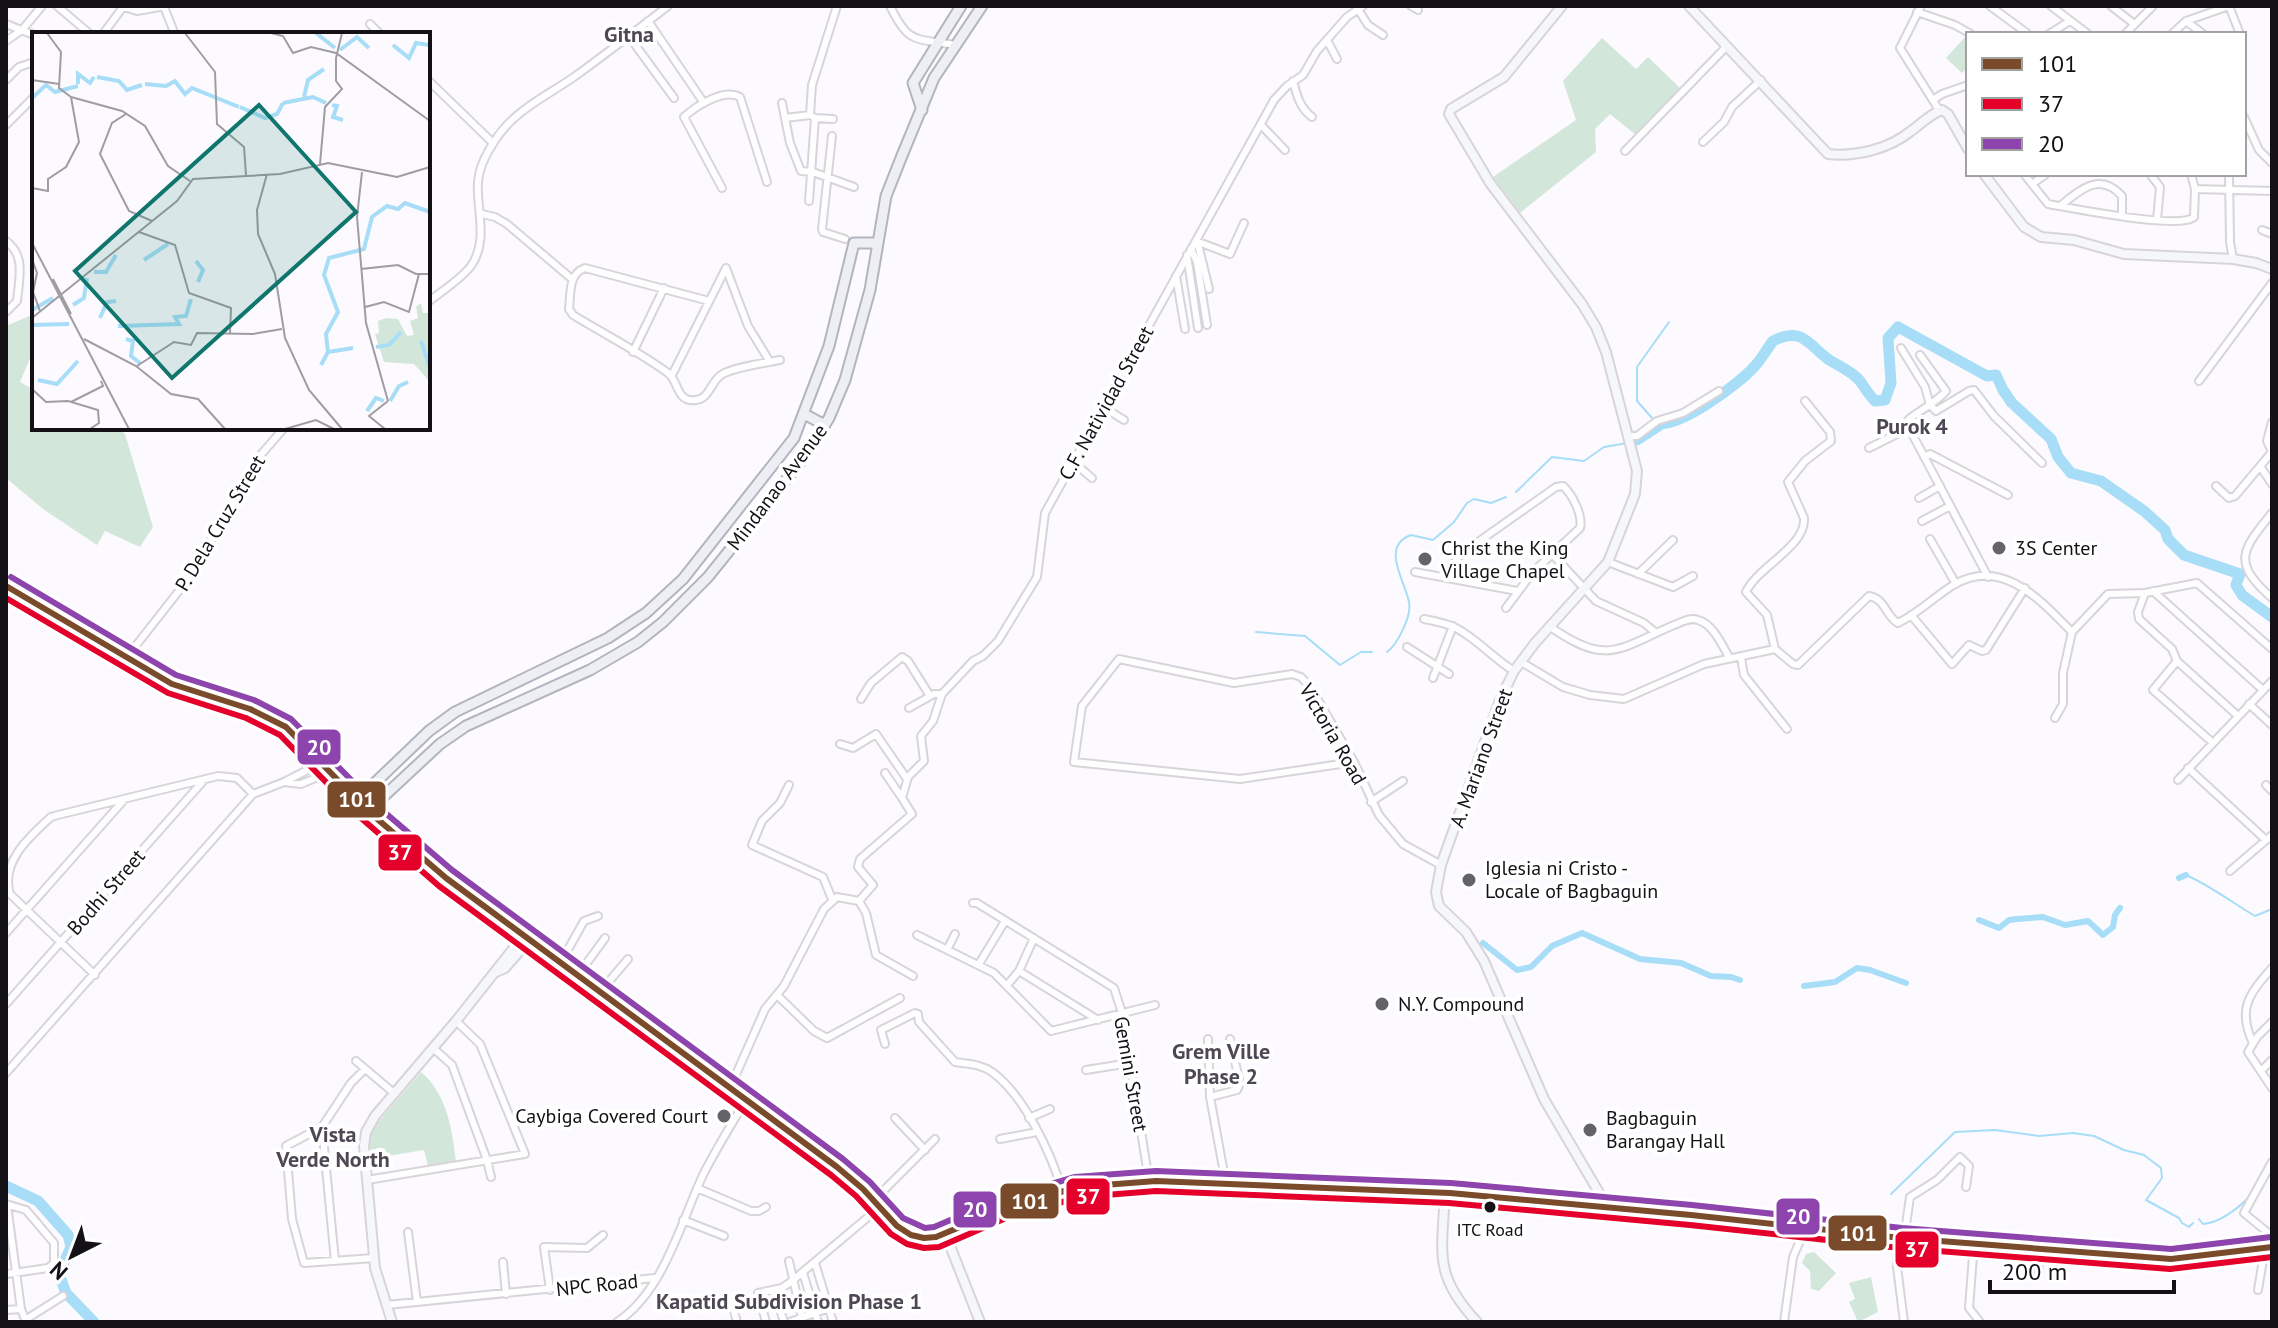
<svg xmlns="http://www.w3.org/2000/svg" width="2278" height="1328" font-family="'PT Sans',sans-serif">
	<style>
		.green { fill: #d2e7da }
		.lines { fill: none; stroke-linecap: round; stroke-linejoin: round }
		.stream { stroke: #a7ddf6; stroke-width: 2 }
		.canal { stroke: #a7ddf6; stroke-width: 6 }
		.river { stroke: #a7ddf6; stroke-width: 11 }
		.street-casing { stroke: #d8d5da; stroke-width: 10 }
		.secondary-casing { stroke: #d8d5da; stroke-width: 12 }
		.primary-casing { stroke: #b2b4bf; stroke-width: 13 }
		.street { stroke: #fffeff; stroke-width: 6 }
		.secondary { stroke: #f6f7fa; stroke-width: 8 }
		.primary { stroke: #eeeff5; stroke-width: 9 }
		.bus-1-casing { stroke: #fff; stroke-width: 12 }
		.bus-2-casing { stroke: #fff; stroke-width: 12 }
		.bus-3-casing { stroke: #fff; stroke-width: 12 }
		.bus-1 { stroke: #7a4b2a; stroke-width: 6 }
		.bus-2 { stroke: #e4002b; stroke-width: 6 }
		.bus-3 { stroke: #8e44ad; stroke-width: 6 }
		.poi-dot { fill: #656367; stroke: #fff; stroke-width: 3 }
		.bus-dot { fill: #141116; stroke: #fff; stroke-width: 3 }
		.labels { text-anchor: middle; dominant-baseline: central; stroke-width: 8; stroke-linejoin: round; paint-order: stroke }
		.bus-label { font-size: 18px; fill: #141116; stroke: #fff }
		.street-label { font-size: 20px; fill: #141116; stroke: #fff }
		.poi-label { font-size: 20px; fill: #141116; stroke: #fff; text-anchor: start }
		.neighbourhood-label { font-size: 22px; font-weight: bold; fill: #4e4855; stroke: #fff }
		.inset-river { fill: none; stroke: #a7ddf6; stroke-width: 4 }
		.inset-road { fill: none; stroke: #9f9da1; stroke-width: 2 }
		.view { fill: #0f766e; fill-opacity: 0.15; stroke: #0f766e; stroke-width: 4 }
		.inset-edge { fill: none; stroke: #141116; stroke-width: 4 }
		.line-badge { stroke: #fff; stroke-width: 3 }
		.badge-label { font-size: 22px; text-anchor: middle; font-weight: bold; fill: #fff }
	</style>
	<rect width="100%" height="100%" fill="#fcfafe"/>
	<path class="green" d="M1966 36 1968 67 1962 73 1946 58Z
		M1602 38 1636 69 1648 57 1681 89 1637 136 1610 114 1595 129 1596 152 1520 213 1493 177 1576 120 1563 81Z
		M34 314V349L20 382 34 390V428H119L125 434 153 527 140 547 105 531 97 545 43 509 6 478V326Z
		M421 1072C447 1094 452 1129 456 1161L428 1166 424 1150 370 1159 369 1139 374 1127Z
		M1814 1252 1836 1273 1819 1291 1811 1289 1810 1271 1802 1263 1806 1254Z
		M1871 1277 1878 1312 1858 1322 1849 1302 1855 1299 1849 1283Z"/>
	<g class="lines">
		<path class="stream" d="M1653 419 1637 401V367L1669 322
			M1516 492 1552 457 1584 461 1604 447 1628 443
			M1256 632 1305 636 1340 665 1361 652H1372
			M1387 652C1398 644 1412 615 1409 602 1405 581 1380 546 1411 535L1433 540 1454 522 1467 503 1474 499 1491 503 1506 497
			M2186 875C2211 886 2231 902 2255 916L2272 909
			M1891 1194 1955 1132 1995 1130 2039 1136 2073 1133 2094 1136 2124 1150 2144 1155 2161 1168 2162 1178 2146 1200 2179 1218 2182 1223 2189 1227 2193 1223
			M2199 1219 2203 1224C2220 1223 2240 1207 2251 1195"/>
		<path class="canal" d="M2179 878 2186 875
			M1979 920 1999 928 2009 920 2017 919 2043 917 2065 925 2088 921 2103 935 2113 927 2115 915 2120 908
			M1483 943 1517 970 1531 967 1552 946 1582 933 1640 959 1681 963 1711 976 1731 977 1740 980
			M1804 986 1835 982 1857 968 1870 970 1906 983"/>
		<path class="river" d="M1657 423C1678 429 1739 384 1754 367 1761 360 1766 350 1773 341 1801 326 1808 344 1828 359 1838 366 1852 371 1860 381 1865 388 1868 394 1875 401L1885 400 1891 383 1888 338 1898 327 1987 376 1996 375 2003 390 2012 403 2051 439 2058 457 2071 473 2101 481 2144 511 2165 530 2168 539 2184 555 2240 574 2236 585 2242 595 2272 617
			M1637 440 1660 425
			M6 1186 38 1201 68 1235 71 1247 59 1274 66 1293 94 1322"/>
		<defs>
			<path id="street" d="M57 6 90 34
				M121 6 137 11 165 6
				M890 6C909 45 915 38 955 45
				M1356 6 1368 25 1383 35
				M1411 6 1418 10
				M1921 6 1900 48 1939 110
				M1990 6 2028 34
				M2051 6 2088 34
				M2111 6 2133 23
				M2229 6 2240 34
				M164 7 174 32
				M1917 12 1955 25 1971 34
				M648 21 704 103
				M2186 21 2203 34
				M6 24 34 35
				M370 24 380 34
				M103 34 123 7
				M2049 34 2070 21
				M2125 34 2153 6
				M2172 34 2186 21 2229 6
				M628 35 674 98
				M1327 40 1337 59
				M6 41 22 30 42 6
				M6 80 19 67 34 62
				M428 80 493 143
				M1293 81C1297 96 1300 108 1312 117
				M1933 100 1942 94 1968 85
				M782 103 790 143 801 171 813 172 854 187
				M2244 117 2259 150 2272 163
				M785 118 810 115
				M815 118 833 119
				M6 125 34 97
				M1261 125 1285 150
				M832 136 822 229 823 232 845 239
				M1703 142 1724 122 1732 107 1761 80
				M1625 151 1727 46
				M2024 174 2048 204C2071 208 2180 230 2194 217L2195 189 2191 174
				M2150 174 2160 187 2157 220
				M2229 174 2230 242 2233 259
				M2032 184 2046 174
				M722 188 684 117C696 106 724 88 740 97L767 182
				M2195 189 2272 191
				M809 201 815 118 810 115 812 85 837 6
				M2060 206C2080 190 2100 171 2122 196V216
				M482 214 495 217 507 224 572 279
				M2262 230 2272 234
				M6 241C26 256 19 278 17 301L6 312
				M1196 241 1230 254 1244 223
				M1198 244 1209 289
				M1191 249 1197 262 1207 325
				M1187 255 1198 328
				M726 268 748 326 770 362
				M1176 276 1185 329
				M709 301 585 268C568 274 571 293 569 309L573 315C604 334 638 351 668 373 679 381 676 403 696 400 709 399 711 382 721 375 733 367 765 363 780 360
				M428 302C442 291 460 280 471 266 489 240 476 210 478 182 479 168 486 154 494 142 513 111 545 97 574 77 606 54 637 30 668 6
				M1901 348 1925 387 1930 405 1936 411 1969 391 1974 390 1994 416 2042 463
				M633 352 664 288
				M672 375 726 268
				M2199 381 2272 283
				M1103 407 1124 420
				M2272 422 2267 441 2272 452
				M1909 428 1988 577
				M1909 428 1908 420C1920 410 1936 403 1946 391L1920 355
				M1628 436H1637L1657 421 1683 413 1719 391
				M1869 448 1909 428
				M1924 457 1930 454 2008 495
				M1073 462 1092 478
				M2260 466 2272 484
				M2216 486 2229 498 2235 496 2272 452
				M1919 498 1940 486
				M2272 513C2242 550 2231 562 2272 598
				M1922 521 1950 506
				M1930 539 1956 584
				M1552 554 1596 601 1644 623 1656 633
				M1608 562 1673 587 1693 576
				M1415 572 1517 591
				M1638 574 1673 540
				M1449 578 1452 566 1461 554 1556 487 1563 486C1573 495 1583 516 1580 528L1533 572 1506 608
				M2153 591 2263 690
				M2145 593 2138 612 2139 619 2172 649 2177 661 2238 716
				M1911 615 1952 664 1969 645 1982 651 1986 650 2025 588
				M1424 619C1435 621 1446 623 1456 628 1477 639 1493 658 1514 671
				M1549 626C1607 667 1618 649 1674 625 1682 622 1690 617 1698 620 1713 624 1722 645 1729 657
				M1407 647 1449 674
				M1775 649 1793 664 1798 665 1869 596C1885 598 1886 617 1898 623 1919 613 1935 596 1955 584 2003 557 2041 601 2072 632
				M127 657 189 578 258 458 284 428
				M1741 658 1744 675 1787 729
				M2177 661 2153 690 2213 743
				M1521 662 1563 687 1590 695 1624 699 1704 664 1775 649 1767 615 1746 592C1758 566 1806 547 1804 518L1788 482 1805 461 1831 441 1830 432 1805 401
				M1433 678 1453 626
				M861 699 871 683 902 657 908 661 930 696
				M2249 704 2272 725
				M909 708 934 694H942
				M2055 718 2063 704V673L2072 632 2108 594 2145 593 2197 583 2272 649
				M840 744 853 748 876 734 907 779
				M1354 762 1240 779 1074 762 1082 706 1119 659 1234 683 1292 674 1301 677 1311 688 1354 762 1379 815 1403 844 1441 865
				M2188 768 2266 840
				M885 773 902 798
				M2178 780 2272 681
				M284 782 301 784 330 772
				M789 785 780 803 762 821 752 845 823 877 832 899
				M2266 785 2272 791
				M1371 802 1403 781
				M2230 871 2272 835
				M859 901 873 885 858 867 860 859 912 814 902 798 908 777 924 761 921 736 933 721 942 694 973 661 983 656 998 641 1037 577 1045 513 1274 100 1287 86 1303 75 1317 51 1347 17 1363 6
				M859 901 866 913 876 955 913 976
				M973 903H977L1114 988 1122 1013 1149 1181
				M6 933 123 801
				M917 935 994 973 1051 1031 1155 1005
				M947 950 955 934
				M561 962 584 921 598 916
				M979 964 1005 921
				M1019 971 1098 1020
				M95 975 10 894C0 862 30 836 51 817L58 815 218 776 237 778 253 794
				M578 975 605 938
				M1008 984 1019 971 1034 938
				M600 992 628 959
				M777 995 814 1031 827 1038 900 998
				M6 1004 205 779
				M2272 1022 2257 1037 2248 1052 2272 1088
				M1208 1039 1210 1097
				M2253 1043C2237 1009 2249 994 2272 968
				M885 1044 881 1030 915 1013 918 1014 919 1022 955 1062C968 1064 981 1064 992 1072 1024 1095 1051 1153 1062 1190
				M433 1048 452 1065 487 1160 491 1177
				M356 1061 395 1094
				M1086 1070 1130 1063
				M2261 1071 2272 1060
				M6 1073 253 794 284 782 321 763
				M730 1088 765 1009 784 986 824 909 837 897 859 901
				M895 1118 925 1150
				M1029 1118 1050 1109
				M322 1127 286 1146 292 1219 304 1263 374 1258
				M1000 1139 1037 1132
				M2272 1162 2244 1213 2272 1236
				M367 1180 525 1154 480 1044 456 1021
				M1226 1184 1210 1097 1237 1090 1240 1084 1230 1039
				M697 1188 751 1211H759L766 1207
				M874 1200 935 1139
				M6 1204 26 1210 54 1243V1263L48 1268 6 1274
				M7 1205 21 1309 26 1322
				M683 1220 724 1236
				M408 1232 417 1302
				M1974 1243 1969 1308 1980 1322
				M335 1261 322 1127 351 1083 365 1069
				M789 1261 803 1322
				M503 1262 506 1294
				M815 1263 833 1322
				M803 1273 818 1322
				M2038 1273 2040 1248
				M550 1290 544 1247 587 1248 603 1235
				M2258 1290 2265 1248 2270 1235
				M774 1291 784 1322
				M731 1301 737 1322
				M387 1305 655 1278
				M6 1310 21 1309
				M25 1320 63 1296
				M617 1322C664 1291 680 1224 703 1175 716 1149 731 1125 746 1100
				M766 1322 758 1293 782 1288 792 1281 880 1207
				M790 1322 829 1308
				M1784 1322 1793 1257 1806 1227
				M1904 1322 1897 1267 1898 1243 1905 1232 1910 1197 1937 1180 1960 1157 1969 1166 1966 1187"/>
			<path id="secondary" d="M1562 6 1504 77 1451 109 1449 114 1490 183 1582 304 1596 327 1606 352 1637 471 1635 494 1608 562 1535 643 1514 671 1500 700 1441 865 1436 892 1439 906 1466 932 1484 961 1544 1099 1608 1208
				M1689 6 1828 154C1856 157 1889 149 1911 131 1921 124 1930 114 1942 110L1948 114 1968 149
				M1984 174 2024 227 2041 237 2074 240 2124 254 2233 259 2256 263 2272 269
				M496 972 505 968 530 939
				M1445 1193C1442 1253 1433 1275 1477 1322
				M945 1233 980 1322
				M392 1322 375 1268 364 1146 366 1132 375 1116 456 1021 524 935"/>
			<path id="primary" d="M922 110 913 83 961 6
				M804 414 825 425
				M6 586 172 684 250 709 286 727 368 811 446 878 837 1167 863 1189 897 1226 911 1235 924 1238 936 1237 1003 1209 1078 1187 1156 1181 1450 1193 1691 1215 1901 1238 2171 1259 2193 1258 2272 1247
				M357 800 429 731 455 712 608 638 646 613 683 579 794 438 829 346 854 243H876
				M368 811 440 744 466 726 590 670 638 642 663 622 708 577 802 460 829 418 845 380 870 290 886 196 901 158 934 78 982 6"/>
		</defs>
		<use href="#street" class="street-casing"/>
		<use href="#secondary" class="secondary-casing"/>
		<use href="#primary" class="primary-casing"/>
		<use href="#street" class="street"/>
		<use href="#secondary" class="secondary"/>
		<use href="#primary" class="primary"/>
		<defs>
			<path id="bus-1" d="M6 586 172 684 250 709 286 727 368 811 446 878 837 1167 863 1189 897 1226 911 1235 924 1238 936 1237 1003 1209 1078 1187 1156 1181 1450 1193 1691 1215 1901 1238 2171 1259 2272 1247"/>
			<path id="bus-2" d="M6 598 168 693 246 718 280 735 361 818 439 886 831 1175 856 1196 891 1234 907 1244 924 1248 939 1247 1006 1218 1080 1197 1156 1191 1449 1203 1690 1225 1900 1248 2170 1269 2272 1257"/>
			<path id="bus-3" d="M11 577 176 675 254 700 291 719 375 804 452 870 843 1159 870 1182 903 1218 925 1228 934 1227 1000 1199 1075 1177 1156 1171 1451 1183 1692 1205 1902 1228 2171 1249 2271 1237"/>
		</defs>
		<use href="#bus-1" class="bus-1-casing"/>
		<use href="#bus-2" class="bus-2-casing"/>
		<use href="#bus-3" class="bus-3-casing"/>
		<use href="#bus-1" class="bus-1"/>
		<use href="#bus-2" class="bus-2"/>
		<use href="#bus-3" class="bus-3"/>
	</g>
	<g class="poi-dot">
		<circle cx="1999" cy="548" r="8"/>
		<circle cx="1425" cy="559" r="8"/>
		<circle cx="1469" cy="880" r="8"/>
		<circle cx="1382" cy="1004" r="8"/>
		<circle cx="724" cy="1116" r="8"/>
		<circle cx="1590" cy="1130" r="8"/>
	</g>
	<circle class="bus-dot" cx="1490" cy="1207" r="7"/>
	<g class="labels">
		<g class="bus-label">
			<text x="1490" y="1229">ITC Road</text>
		</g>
		<g class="street-label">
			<text transform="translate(1106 403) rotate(-61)">C.F. Natividad Street</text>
			<text transform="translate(777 487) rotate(-53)">Mindanao Avenue</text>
			<text transform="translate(220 523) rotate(-59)">P. Dela Cruz Street</text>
			<text transform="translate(1333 734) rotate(60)">Victoria Road</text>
			<text transform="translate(1481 758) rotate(-70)">A. Mariano Street</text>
			<text transform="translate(106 892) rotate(-49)">Bodhi Street</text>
			<text transform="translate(1131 1074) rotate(80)">Gemini Street</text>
			<text transform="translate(597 1285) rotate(-6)">NPC Road</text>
		</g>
		<g class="poi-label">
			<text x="1441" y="548">Christ the King<tspan x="1441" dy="23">Village Chapel</tspan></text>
			<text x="2015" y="548">3S Center</text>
			<text x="1485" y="868">Iglesia ni Cristo -<tspan x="1485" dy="23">Locale of Bagbaguin</tspan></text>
			<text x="1398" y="1004">N.Y. Compound</text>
			<text x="708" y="1116" text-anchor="end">Caybiga Covered Court</text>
			<text x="1606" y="1118">Bagbaguin<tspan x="1606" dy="23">Barangay Hall</tspan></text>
		</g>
		<g class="neighbourhood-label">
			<text x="629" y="34">Gitna</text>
			<text x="1912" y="426">Purok 4</text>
			<text x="1221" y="1051">Grem Ville<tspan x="1221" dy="25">Phase 2</tspan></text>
			<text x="333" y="1134">Vista<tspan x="333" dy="25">Verde North</tspan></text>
			<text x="789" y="1301">Kapatid Subdivision Phase 1</text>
		</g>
	</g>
	<g transform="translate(32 32)">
		<rect width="398" height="398" fill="#fcfafe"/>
		<path d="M389 271 391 281H398V350L382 332 352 330 343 302 347 301 346 289 354 286 366 287 375 304 382 303 378 289 386 286 384 275Z" fill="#d2e7da"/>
		<path class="inset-river" d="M284 1 303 16M361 13 377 26 384 11 397 13M308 18 325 5 337 16M65 45 87 49 95 58 110 53M46 52V42L58 51 62 45M113 52 134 54 143 49 153 62 160 56 207 75M272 65 276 48 292 37M0 66 14 53 23 60 46 54M251 71 281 65 294 71M300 73 305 74 301 85 311 88M208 75 233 86 245 82 251 71M112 228 136 212M164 229 171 238 166 250M62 240H74L84 223M41 273 52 266 55 246M0 278 21 266M68 286 75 270 84 269M0 293 37 292M86 294 147 292 143 285 154 284 159 267M94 307 101 309 99 324 109 332M389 309 398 336M344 315 357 313 369 300M296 320 321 316M289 333 296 320 294 302 306 280 292 243 297 226 332 217 340 185 355 174 366 177 373 171 398 180M6 348 25 352 46 329M358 369 367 354 376 350M335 379 344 366 352 369"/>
		<path class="inset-road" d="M153 1 183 40 185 92 212 115 214 143M239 1 251 4 261 21 279 15 304 21 398 89M0 48 27 52M39 65 90 79 113 94 136 134 158 149M94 82 80 91 68 122 97 179 120 189M288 132 293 75 310 57 304 49V26L310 1M330 140 325 185 334 291 356 369M235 142 225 178 226 202 243 242 253 306 277 358 310 397M0 156 16 159V147L34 135 47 110 39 65 27 56 29 20 15 1M107 200 143 213 157 261 199 276 198 301M0 211 97 397M0 227 5 241 1 260 8 279M329 237 366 233 384 242H398M21 247 39 282M333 275 352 270 377 280 387 242M0 286 145 169 161 147 248 142 296 131 365 145 398 135M52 307 104 334 139 362 166 367 193 397M105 334 142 310 159 313 165 301 221 302 250 297M0 357 14 370 36 369 66 378 67 391 58 397M39 370 71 354 69 349M253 397 284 388 302 397M353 397 337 384 356 369"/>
		<path class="view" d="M227 73 324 180 140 346 43 239Z"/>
		<rect width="398" height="398" class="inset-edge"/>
	</g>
	<g class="line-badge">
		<rect x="296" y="728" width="46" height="38" rx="8" fill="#8e44ad"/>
		<rect x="326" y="780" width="61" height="39" rx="8" fill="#7a4b2a"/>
		<rect x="377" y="833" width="46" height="39" rx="8" fill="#e4002b"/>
		<rect x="1065" y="1177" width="46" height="39" rx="8" fill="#e4002b"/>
		<rect x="999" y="1182" width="61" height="38" rx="8" fill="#7a4b2a"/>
		<rect x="952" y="1190" width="46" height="39" rx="8" fill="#8e44ad"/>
		<rect x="1775" y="1197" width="46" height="39" rx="8" fill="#8e44ad"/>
		<rect x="1827" y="1214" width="61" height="38" rx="8" fill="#7a4b2a"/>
		<rect x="1894" y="1230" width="46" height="39" rx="8" fill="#e4002b"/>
	</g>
	<g class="badge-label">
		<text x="319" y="755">20</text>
		<text x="357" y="807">101</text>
		<text x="400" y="860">37</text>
		<text x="1088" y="1204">37</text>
		<text x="1030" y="1209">101</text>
		<text x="975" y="1217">20</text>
		<text x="1798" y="1224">20</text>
		<text x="1858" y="1241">101</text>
		<text x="1917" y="1257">37</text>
	</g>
	<rect width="2278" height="1328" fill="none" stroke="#141116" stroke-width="16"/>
	<rect x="1966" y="32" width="280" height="144" fill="#ffffff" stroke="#a1a0a2" stroke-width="2"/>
	<rect x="1982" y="58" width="40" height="12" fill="#7a4b2a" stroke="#a1a0a2" stroke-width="2"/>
	<text x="2038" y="72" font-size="24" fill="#141116">101</text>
	<rect x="1982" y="98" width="40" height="12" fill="#e4002b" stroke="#a1a0a2" stroke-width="2"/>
	<text x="2038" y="112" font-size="24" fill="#141116">37</text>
	<rect x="1982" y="138" width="40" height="12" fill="#8e44ad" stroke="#a1a0a2" stroke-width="2"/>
	<text x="2038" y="152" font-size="24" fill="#141116">20</text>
	<g transform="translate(72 1256) rotate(222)" stroke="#ffffff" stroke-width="6" paint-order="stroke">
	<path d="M0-6L14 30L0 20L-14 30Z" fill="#141116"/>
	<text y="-12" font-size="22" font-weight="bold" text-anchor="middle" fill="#141116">N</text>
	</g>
	<path d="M1990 1280v12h184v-12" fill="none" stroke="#141116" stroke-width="4"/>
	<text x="2002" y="1280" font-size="24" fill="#141116" stroke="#ffffff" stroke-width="6" paint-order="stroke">200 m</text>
</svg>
